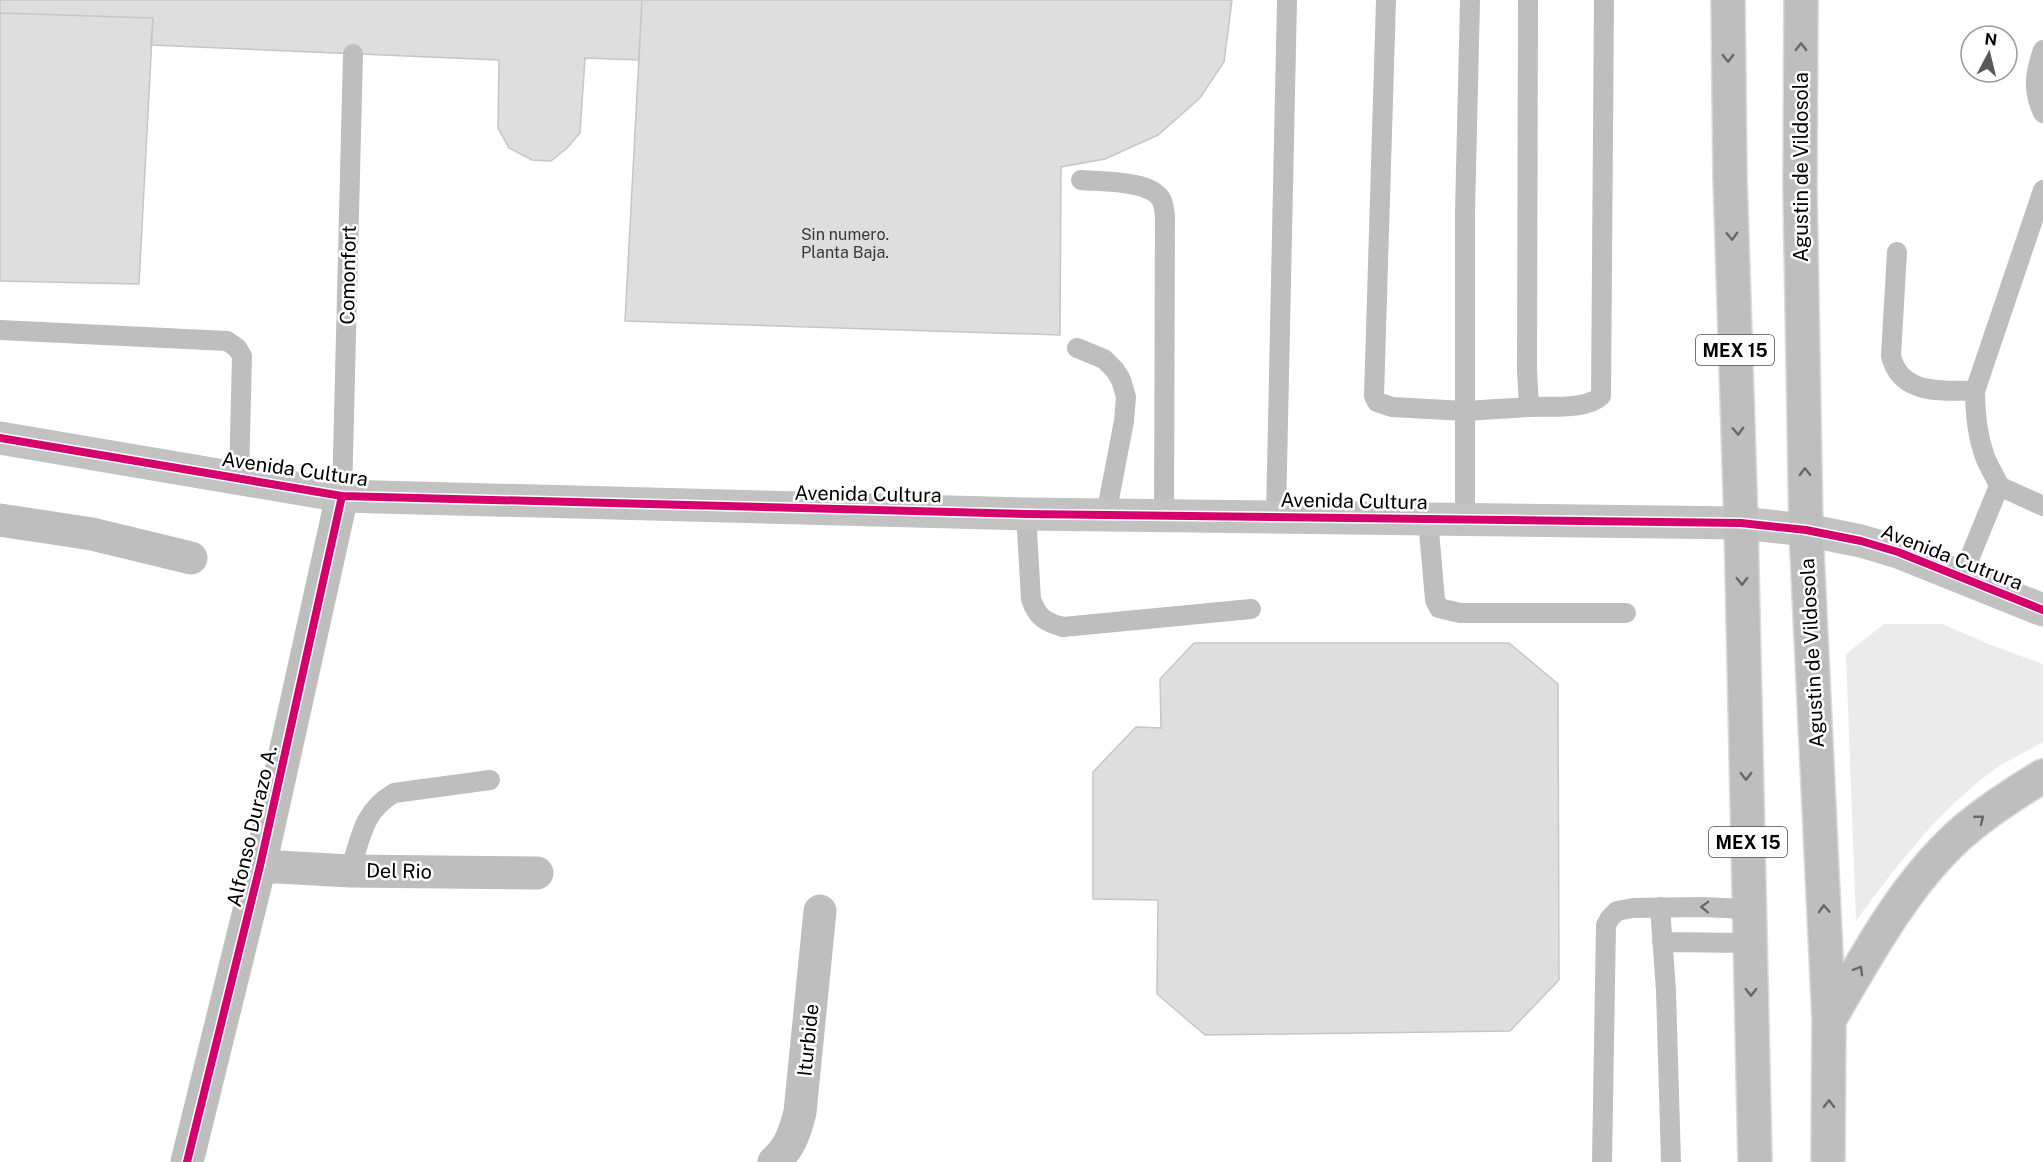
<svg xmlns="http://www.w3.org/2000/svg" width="2043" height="1162" font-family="'Public Sans',sans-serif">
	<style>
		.green { fill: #ebebeb }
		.building { fill: #dedede; stroke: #c6c6c6; stroke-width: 1.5 }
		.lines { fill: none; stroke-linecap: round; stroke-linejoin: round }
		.primary-casing { stroke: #dbdbdb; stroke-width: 36 }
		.lane { stroke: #bebebe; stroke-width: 20 }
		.street { stroke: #bebebe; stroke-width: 33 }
		.secondary { stroke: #c2c2c2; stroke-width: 33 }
		.primary { stroke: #bebebe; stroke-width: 33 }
		.cycleway-casing { stroke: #fff; stroke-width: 11 }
		.cycleway { stroke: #d6006c; stroke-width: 8 }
		.oneway { stroke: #686868 }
		.labels { text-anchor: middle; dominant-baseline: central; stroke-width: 5; stroke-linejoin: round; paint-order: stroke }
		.number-label { font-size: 16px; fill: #383838 }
		.shield { fill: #fff; stroke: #4c4c4c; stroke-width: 1.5 }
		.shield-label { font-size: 18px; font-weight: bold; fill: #000 }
		.street-label { font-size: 20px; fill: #000; stroke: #fff }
	</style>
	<rect width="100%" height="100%" fill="#fff"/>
	<path class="green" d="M1884 624H1942L1991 645 2043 664V742C2027 751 2010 759 1995 769 1939 810 1897 865 1856 921L1846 654Z"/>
	<path class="building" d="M0 0H642L639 60 585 58 580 133 567 148 551 161 532 160 509 148 498 128 499 60 151 45 153 18 0 13Z
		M642 0H1232L1224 62 1200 98 1158 135 1105 159 1061 167 1060 335 625 321Z
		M0 13 153 18 139 284 0 281Z
		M1194 643H1509L1558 684 1559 980 1510 1031 1205 1035 1157 994 1158 900 1093 899V772L1136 727 1161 728 1160 679Z"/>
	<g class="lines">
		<defs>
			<path id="primary" d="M1728 0 1730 177 1741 523 1755 1162
				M1801 0 1800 189 1806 530 1829 1020 1828 1162
				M1829 1020C1866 957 1903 887 1957 837 1983 813 2013 794 2043 776"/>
		</defs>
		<use href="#primary" class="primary-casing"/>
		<path class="lane" d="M1386 0 1374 396 1377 402 1392 407 1465 411 1529 407 1527 370 1528 0
			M2043 50C2035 73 2032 90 2043 113
			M1081 180C1102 182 1153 180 1162 201 1164 205 1164 211 1165 216L1164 516
			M1897 252 1891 356C1901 396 1942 390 1975 391
			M0 330 227 341 237 348 242 356 239 478
			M1077 348 1104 359 1115 370 1121 380 1126 397 1124 421 1106 515
			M1529 407C1549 406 1587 410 1601 396L1604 0
			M1999 486 2043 506
			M342 496 353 54
			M1026 514 1031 599C1037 617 1045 622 1063 627L1251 609
			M1276 516 1287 0
			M1428 519 1435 600 1439 608 1460 613H1626
			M1465 520V212L1470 0
			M1961 579 1999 486C1995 476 1989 467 1985 457 1977 435 1975 414 1975 391L2043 190
			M350 871C361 838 362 812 394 793L490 780
			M1660 907 1666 991 1671 1162
			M1662 942 1749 943
			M1602 1162 1606 925 1610 918 1617 911 1633 908 1700 907 1749 909"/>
		<path class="street" d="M0 520 92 534 191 558
			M260 866 350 871 537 873
			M187 1162 260 866 342 496
			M774 1162C790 1148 795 1132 800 1112L820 911"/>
		<path class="secondary" d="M0 438 342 496 1026 514 1741 523 1806 530 1861 541 1898 552 2043 610"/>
		<use href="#primary" class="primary"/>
		<defs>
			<path id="cycleway" d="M0 438 342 496 1026 514 1741 523 1806 530 1861 541 1898 552 2043 610
				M187 1162 260 866 342 496"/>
		</defs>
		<use href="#cycleway" class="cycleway-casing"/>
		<use href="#cycleway" class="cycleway"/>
	</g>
	<defs><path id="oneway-chevron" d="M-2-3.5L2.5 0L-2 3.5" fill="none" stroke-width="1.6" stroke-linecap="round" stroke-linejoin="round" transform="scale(1.5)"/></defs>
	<g class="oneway">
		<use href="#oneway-chevron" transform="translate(1801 47) rotate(-90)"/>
		<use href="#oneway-chevron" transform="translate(1728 58) rotate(89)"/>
		<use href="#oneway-chevron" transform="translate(1732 236) rotate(88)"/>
		<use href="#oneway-chevron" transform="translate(1738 431) rotate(88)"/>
		<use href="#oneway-chevron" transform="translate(1805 472) rotate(-91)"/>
		<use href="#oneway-chevron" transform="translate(1742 581) rotate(89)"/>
		<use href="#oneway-chevron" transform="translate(1746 776) rotate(89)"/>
		<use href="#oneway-chevron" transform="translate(1980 819) rotate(-39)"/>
		<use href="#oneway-chevron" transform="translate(1705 907) rotate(-178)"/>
		<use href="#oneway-chevron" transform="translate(1824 909) rotate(-93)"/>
		<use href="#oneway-chevron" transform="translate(1859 970) rotate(-60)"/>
		<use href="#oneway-chevron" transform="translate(1751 992) rotate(89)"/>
		<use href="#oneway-chevron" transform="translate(1829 1104) rotate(-89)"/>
	</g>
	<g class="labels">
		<g class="number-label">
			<text x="845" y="234">Sin numero.<tspan x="845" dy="18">Planta Baja.</tspan></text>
		</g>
		<g class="shield">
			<rect x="1696" y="335" width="78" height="30" rx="4.5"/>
			<rect x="1709" y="827" width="78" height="30" rx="4.5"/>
		</g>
		<g class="shield-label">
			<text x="1735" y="350">MEX 15</text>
			<text x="1748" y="842">MEX 15</text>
		</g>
		<g class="street-label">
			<text transform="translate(1801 167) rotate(-90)">Agustin de Vildosola</text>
			<text transform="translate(348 275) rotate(-89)">Comonfort</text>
			<text transform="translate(295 469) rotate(8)">Avenida Cultura</text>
			<text transform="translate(868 494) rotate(1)">Avenida Cultura</text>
			<text transform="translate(1354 501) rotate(1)">Avenida Cultura</text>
			<text transform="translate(1952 557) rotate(21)">Avenida Cutrura</text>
			<text transform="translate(1812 653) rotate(-93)">Agustin de Vildosola</text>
			<text transform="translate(252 826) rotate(-77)">Alfonso Durazo A.</text>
			<text transform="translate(399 871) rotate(1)">Del Rio</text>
			<text transform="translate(808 1040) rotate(-84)">Iturbide</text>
		</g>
	</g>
	<g transform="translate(1989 54) rotate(7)"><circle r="28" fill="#ffffff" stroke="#999999" stroke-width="1.5"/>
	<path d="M0-4.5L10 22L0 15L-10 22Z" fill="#595959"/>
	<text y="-9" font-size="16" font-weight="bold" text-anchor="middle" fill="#000000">N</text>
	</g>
</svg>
